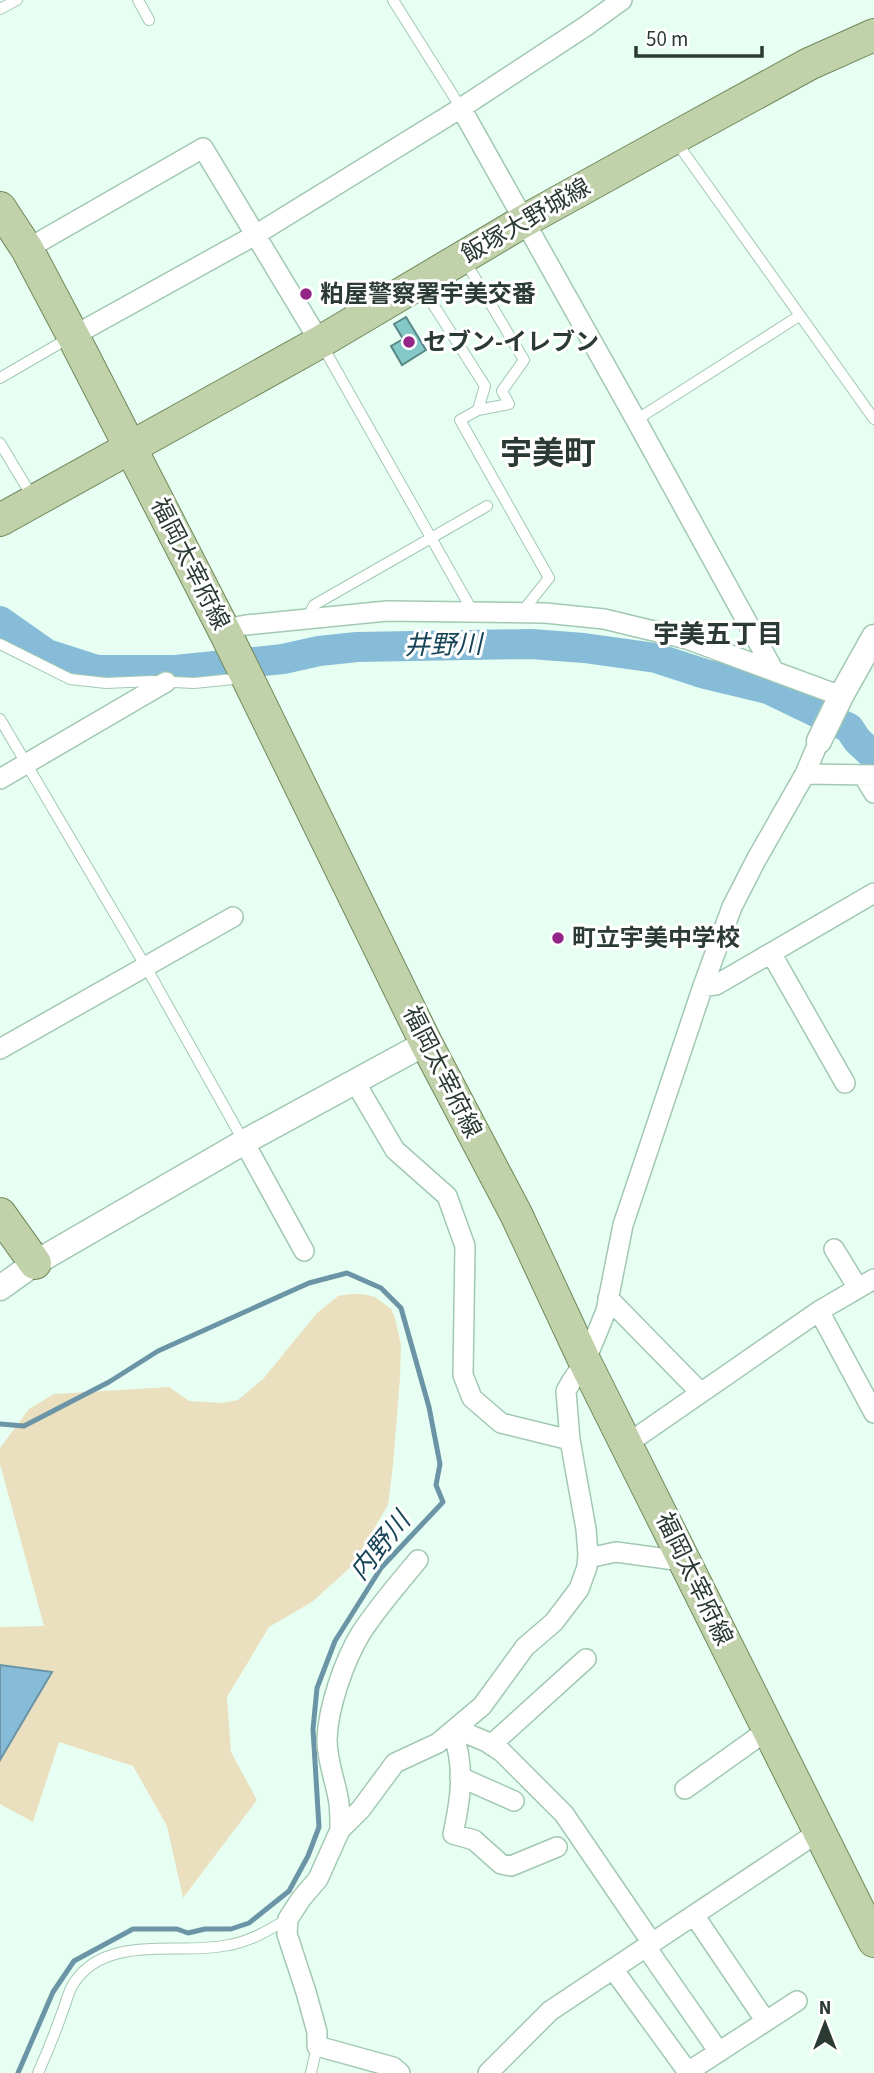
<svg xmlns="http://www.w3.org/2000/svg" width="874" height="2073" font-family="'Source Sans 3','Noto Sans JP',sans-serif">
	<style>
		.green { fill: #eae0bf }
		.water { fill: #86bcd7; stroke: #6b95a6; stroke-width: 2 }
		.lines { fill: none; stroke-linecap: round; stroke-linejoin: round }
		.stream { stroke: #6b95a6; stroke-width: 5 }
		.river { stroke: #86bcd7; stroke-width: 30 }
		.building { fill: #84c8c8; stroke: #5a8888; stroke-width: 2 }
		.service-casing { stroke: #a2c8b3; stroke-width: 12 }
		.minor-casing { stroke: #a2c8b3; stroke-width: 22 }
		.tertiary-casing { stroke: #a2c8b3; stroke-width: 27 }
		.primary-casing { stroke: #71885b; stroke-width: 34 }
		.service { stroke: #fff; stroke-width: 10 }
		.minor { stroke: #fff; stroke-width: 19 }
		.tertiary { stroke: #fff; stroke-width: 24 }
		.primary { stroke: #c1d1aa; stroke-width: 32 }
		.poi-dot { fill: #942687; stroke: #fff; stroke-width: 2.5 }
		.labels { text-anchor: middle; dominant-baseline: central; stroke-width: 6; stroke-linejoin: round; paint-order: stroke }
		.street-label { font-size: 24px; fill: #2b3a32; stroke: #fff }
		.poi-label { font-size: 24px; font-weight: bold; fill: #2b3a32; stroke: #fff; text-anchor: start }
		.neighbourhood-label { font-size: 26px; font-weight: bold; fill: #2b3a32; stroke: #fff }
		.water-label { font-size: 26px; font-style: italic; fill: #174458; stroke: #fff }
		.district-label { font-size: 32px; font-weight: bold; fill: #2b3a32; stroke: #fff }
	</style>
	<rect width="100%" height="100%" fill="#e7fff2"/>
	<path class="green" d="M350 1294H363L375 1297 391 1309 395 1318 401 1345 400 1378 393 1465 388 1505 352 1566 312 1602 269 1627 227 1697 231 1752 257 1800 183 1898 167 1826 133 1766 59 1742 33 1822 0 1804V1760L52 1673 0 1665V1627L44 1626 0 1464V1448L29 1409 54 1394 169 1387 189 1401 222 1403 238 1400 263 1379 317 1313 338 1296Z"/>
	<path class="water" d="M0 1665 52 1672 0 1760Z"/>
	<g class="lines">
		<path class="stream" d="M0 1424 24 1426 109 1382 158 1351 309 1283 347 1273 381 1288 401 1308 429 1407 440 1464 436 1485 443 1502 381 1568 335 1641 317 1688 313 1729 319 1827 308 1856 289 1891 249 1923 231 1929H205L188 1933 177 1929H133L74 1961 53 1992 18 2073"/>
		<path class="river" d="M0 621 47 654 97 670H175L283 659 319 651 357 647 531 644 584 648 656 658 705 674 768 689 849 728 857 740 874 756"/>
	</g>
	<path class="building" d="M406 317 426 350 402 365 391 346 403 339 394 324Z"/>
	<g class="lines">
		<defs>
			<path id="service" d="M138 0 149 20
				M393 0 461 108
				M0 9 17 0
				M677 143 874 419
				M422 287 485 386 478 410 509 404 502 391 524 360 465 261
				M322 345 473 612
				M0 378 69 338
				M478 410 460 420 549 578 521 613
				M636 420 799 316
				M0 443 33 498
				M307 618 314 605 487 506
				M0 644 70 679 106 683 152 681 194 683 243 678
				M0 719 146 967 244 1142
				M38 2073C47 2053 55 2033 62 2013 66 2004 68 1991 74 1983 106 1933 179 1956 229 1945 251 1941 269 1930 288 1919
				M311 2073 317 2046"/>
			<path id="minor" d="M461 108 636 420 774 671
				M27 249 203 148 320 342
				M73 336 257 234 461 108 586 26 622 0
				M223 629 246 625 387 611 545 613 604 619 687 639 841 696
				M805 774 874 775
				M863 775 874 793
				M0 779 166 682
				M771 953 845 1083
				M703 986 716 985 874 893
				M0 1049 233 917
				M355 1082 395 1150 447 1196 465 1246 463 1375 472 1398 501 1423 570 1440
				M244 1142 304 1251
				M834 1249 858 1288
				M608 1298 701 1393
				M819 1311 874 1413
				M627 1444 819 1311 874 1279
				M588 1558 616 1552 675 1560 683 1556
				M491 1745 586 1659
				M460 1777 514 1801
				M685 1789 769 1729
				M340 1830C340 1821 340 1812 339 1803 336 1782 327 1762 327 1740 328 1707 344 1661 361 1633 378 1607 398 1584 418 1560
				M557 1847 511 1866 501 1864 474 1840 453 1834C461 1797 465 1769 453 1732L468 1734 487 1742 502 1752 564 1814 652 1943
				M694 1915 765 2020
				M646 1947 719 2052
				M613 1969 685 2068H694L797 2001
				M400 2073 393 2067 317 2046V2032L306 1992 287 1934 288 1919 301 1899 318 1879 340 1830 361 1809 395 1763 438 1743 482 1706 525 1647 554 1622 579 1589 587 1567 588 1554 586 1529 570 1440 566 1391 571 1382 585 1362 606 1311 623 1225 703 986 732 907 756 860 805 774 819 741
				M488 2073 550 2011 820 1831"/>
			<path id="tertiary" d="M819 741 841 696 874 637
				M0 1288 35 1263 244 1142 426 1043"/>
			<path id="primary" d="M0 208 27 249 73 336 227 636 426 1043 516 1214 585 1362 874 1941
				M0 520 320 342 524 221 674 138 809 64 874 35
				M0 1214 35 1263"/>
		</defs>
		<use href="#service" class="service-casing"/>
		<use href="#minor" class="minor-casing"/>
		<use href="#tertiary" class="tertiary-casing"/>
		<use href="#primary" class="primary-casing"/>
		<use href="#service" class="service"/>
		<use href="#minor" class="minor"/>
		<use href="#tertiary" class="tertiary"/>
		<use href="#primary" class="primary"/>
	</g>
	<g class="poi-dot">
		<circle cx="306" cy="294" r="7"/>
		<circle cx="409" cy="342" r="7"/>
		<circle cx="558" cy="938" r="7"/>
	</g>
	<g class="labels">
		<g class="street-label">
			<text transform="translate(526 221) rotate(-30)">飯塚大野城線</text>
			<text transform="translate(190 564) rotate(63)">福岡太宰府線</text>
			<text transform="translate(442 1072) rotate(63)">福岡太宰府線</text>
			<text transform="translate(694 1579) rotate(64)">福岡太宰府線</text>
		</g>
		<g class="poi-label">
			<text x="320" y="294">粕屋警察署宇美交番</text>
			<text x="423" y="342">セブン-イレブン</text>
			<text x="572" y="938">町立宇美中学校</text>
		</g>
		<g class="neighbourhood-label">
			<text x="718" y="634">宇美五丁目</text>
		</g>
		<g class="water-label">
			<text transform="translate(443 645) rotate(-1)">井野川</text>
			<text transform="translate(380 1546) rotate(-51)">内野川</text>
		</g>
		<g class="district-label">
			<text x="548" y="454">宇美町</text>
		</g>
	</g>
	<g transform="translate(825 2024)" stroke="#ffffff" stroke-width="5" paint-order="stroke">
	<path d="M0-5L12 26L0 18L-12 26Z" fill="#2b3a32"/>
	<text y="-10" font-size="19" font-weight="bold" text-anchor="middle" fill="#2b3a32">N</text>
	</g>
	<path d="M636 46v10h126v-10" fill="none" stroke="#2b3a32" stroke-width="3.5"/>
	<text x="646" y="46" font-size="21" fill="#2b3a32" stroke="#ffffff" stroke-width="5" paint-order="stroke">50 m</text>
</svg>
